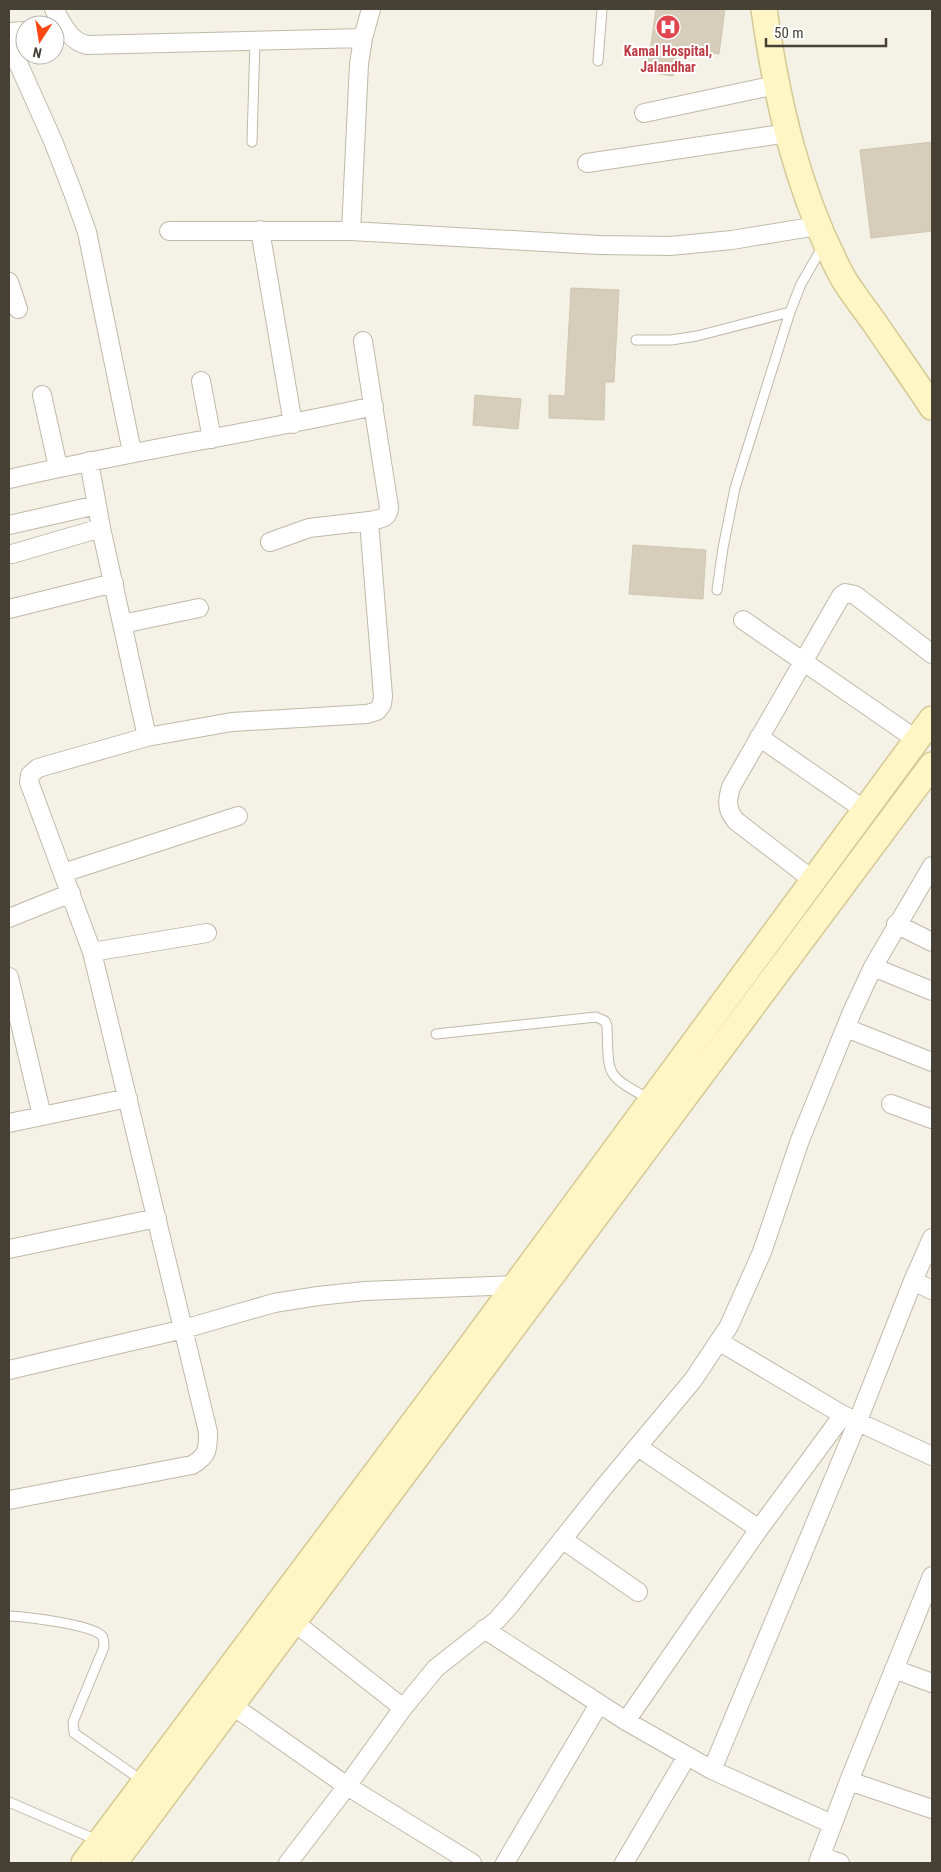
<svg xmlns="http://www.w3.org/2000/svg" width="941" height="1872" font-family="'Roboto Condensed',sans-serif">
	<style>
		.building { fill: #d6cdbb; stroke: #d1c6ae }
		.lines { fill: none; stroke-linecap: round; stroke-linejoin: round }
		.service-casing { stroke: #c0b9a8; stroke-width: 11 }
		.minor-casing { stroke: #c0b9a8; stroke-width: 20 }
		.secondary-casing { stroke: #d6c994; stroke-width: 28 }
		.service { stroke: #fff; stroke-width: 9 }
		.minor { stroke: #fff; stroke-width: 18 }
		.secondary { stroke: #fff5c5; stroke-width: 25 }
		.labels { text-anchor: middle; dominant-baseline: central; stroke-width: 4; stroke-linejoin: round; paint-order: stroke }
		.health-label { font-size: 14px; font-weight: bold; fill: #be3a42; stroke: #fff }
	</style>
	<rect width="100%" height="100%" fill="#f4f1e6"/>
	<path class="building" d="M656 9H725L719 54 677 48 673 76 647 72Z
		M932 142V231L871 238 860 150Z
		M571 288 619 290 614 382H605L604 420 549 418V395L565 396Z
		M475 395 521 399 518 429 473 425Z
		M633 545 706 550 703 599 629 594Z"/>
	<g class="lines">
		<defs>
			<path id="service" d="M598 61 602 9
				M252 142 255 40
				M636 340H671L697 336 790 312
				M717 590 723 548 735 488 790 312 801 284 823 246
				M436 1034 596 1017 605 1021 607 1026C609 1076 604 1074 649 1099
				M9 1616C26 1617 91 1624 102 1636 104 1639 104 1644 104 1647L73 1722 74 1733 144 1782
				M9 1802 99 1841"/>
			<path id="minor" d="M54 9C62 23 69 41 87 45L363 38
				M9 32 25 31
				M9 43 53 141 72 190 87 232 132 452
				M644 113 776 85
				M587 163 788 133
				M260 230 293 424
				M169 231H351L599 245 670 246 732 240 817 226
				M351 231 359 64 363 38 371 9
				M9 282 18 309
				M201 381 212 439
				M42 395 58 467
				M9 479C130 451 253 433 374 406
				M9 525 97 505
				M270 542 309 528 369 521
				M12 554 101 528
				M9 609 114 583
				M743 620 917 740
				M122 624 199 608
				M147 737 232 722 367 714 377 711 382 704 383 696 369 521C379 519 389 519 389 507L363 341
				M759 737 866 811
				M63 873 238 816
				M814 881 736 821C726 809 727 801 731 787L841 596 845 593 855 595 932 654
				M9 918 71 893
				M896 924 932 942
				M92 952 207 933
				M873 967 932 991
				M9 977 42 1116
				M846 1028 932 1062
				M891 1104 932 1119
				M9 1123 128 1098
				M9 1249 157 1218
				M913 1281 932 1290
				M720 1342 843 1415 932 1456
				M9 1370 184 1329 274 1303 318 1296 365 1291 515 1285
				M638 1447 759 1529
				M9 1500 192 1465C208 1456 208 1449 208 1432L92 952 29 782 30 775 38 768 147 737 101 528 89 461
				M562 1539 638 1592
				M294 1622 403 1708
				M484 1629 626 1721 712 1770 832 1824
				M894 1669 932 1683
				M223 1699 347 1786 472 1863
				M626 1721 759 1529 843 1415
				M712 1770 857 1423 913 1281 932 1238
				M849 1781 932 1809
				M820 1856 840 1863
				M288 1863 347 1786 403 1708 436 1668 497 1620 511 1604 604 1487 693 1380 729 1326 762 1252 800 1140 852 1012 873 967 932 866
				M505 1863 599 1704
				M624 1863 687 1756
				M818 1863 849 1781 932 1576"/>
			<path id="secondary" d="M764 9C777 102 798 194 843 278 852 293 864 308 874 322 893 350 913 378 932 407
				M84 1863 467 1351 932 719
				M114 1863 932 765"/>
		</defs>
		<use href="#service" class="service-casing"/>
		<use href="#minor" class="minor-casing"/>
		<use href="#secondary" class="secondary-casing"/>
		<use href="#service" class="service"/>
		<use href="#minor" class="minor"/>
		<use href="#secondary" class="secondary"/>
	</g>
	<defs>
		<symbol id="hospital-disc" viewBox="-11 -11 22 22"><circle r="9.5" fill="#e0444e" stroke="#fff"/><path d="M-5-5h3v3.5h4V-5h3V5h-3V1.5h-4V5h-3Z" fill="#fff"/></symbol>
	</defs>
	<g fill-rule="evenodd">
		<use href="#hospital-disc" x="654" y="13" width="28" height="28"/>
	</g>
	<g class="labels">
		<g class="health-label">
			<text x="668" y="51">Kamal Hospital,<tspan x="668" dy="16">Jalandhar</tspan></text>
		</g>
	</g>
	<rect width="941" height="1872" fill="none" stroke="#474135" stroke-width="20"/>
	<g transform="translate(40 40) rotate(192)"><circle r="24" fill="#ffffff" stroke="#b5b3ae"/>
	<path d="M0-4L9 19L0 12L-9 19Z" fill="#ff4712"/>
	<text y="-8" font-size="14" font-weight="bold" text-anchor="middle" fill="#474135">N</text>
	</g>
	<path d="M766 38v8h120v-8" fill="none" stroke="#474135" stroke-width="2.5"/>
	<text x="774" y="38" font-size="15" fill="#474135" stroke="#ffffff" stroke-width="4" paint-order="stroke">50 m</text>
</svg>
